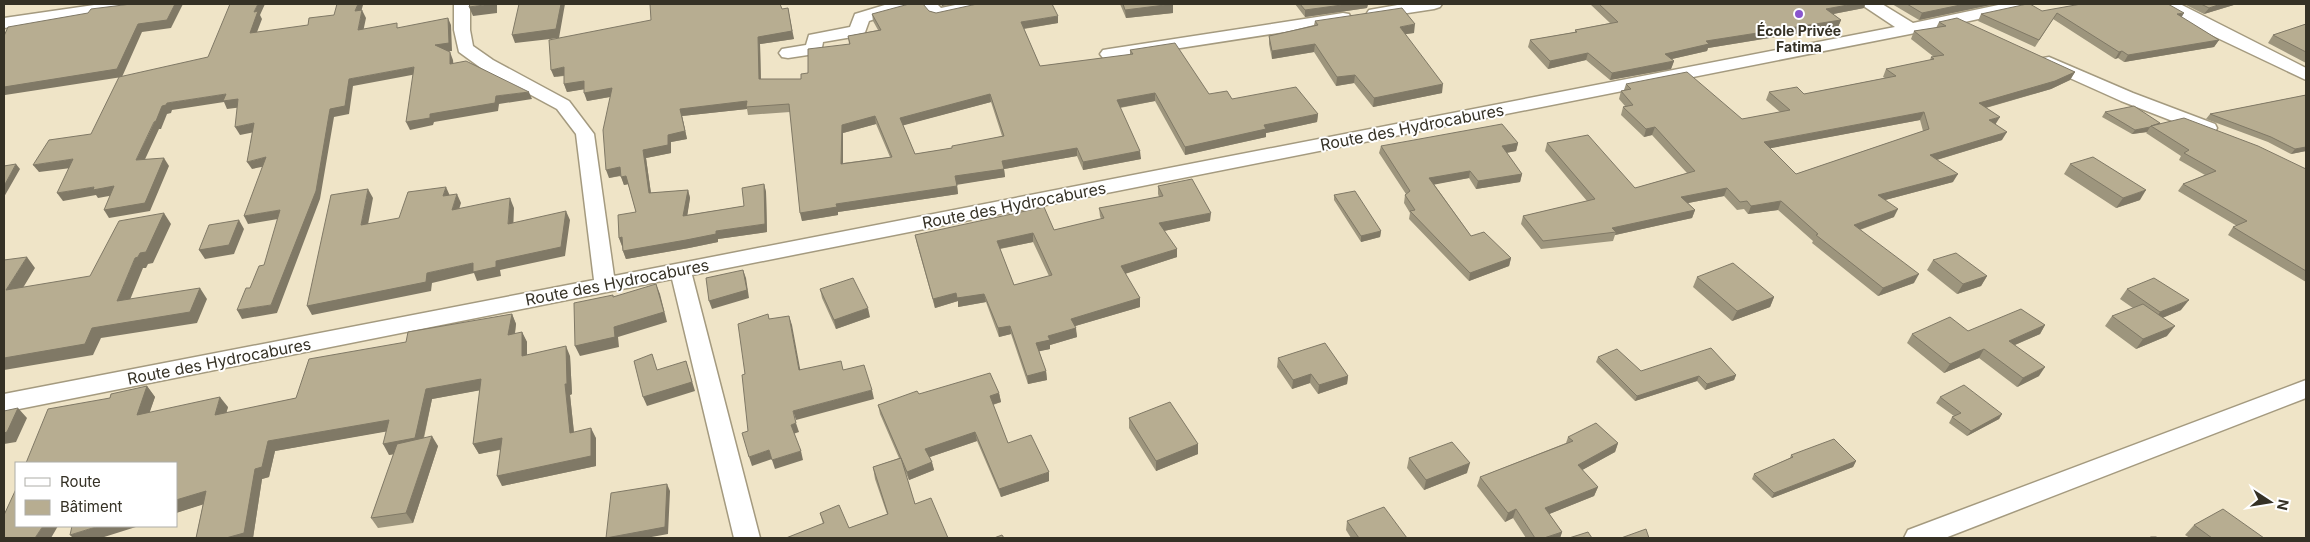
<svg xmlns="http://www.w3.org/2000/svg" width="2310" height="542" font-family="Inter,sans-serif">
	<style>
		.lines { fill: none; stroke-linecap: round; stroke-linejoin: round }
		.street-casing { stroke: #a49a7f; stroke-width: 3 }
		.street { fill: #fff; fill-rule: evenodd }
		.wall { fill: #9d957d; fill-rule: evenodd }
		.shaded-wall { fill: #807966 }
		.building { fill: #b7ad91; stroke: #807966; fill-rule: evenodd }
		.poi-dot { fill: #8955ce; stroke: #fff; stroke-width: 2 }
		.labels { text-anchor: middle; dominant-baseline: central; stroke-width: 4; stroke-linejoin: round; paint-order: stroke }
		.far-poi-label { font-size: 14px; font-weight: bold; fill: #353125; stroke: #fff }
		.street-label { font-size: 16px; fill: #353125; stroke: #fff }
	</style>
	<rect width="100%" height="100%" fill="#efe4c7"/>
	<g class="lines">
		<defs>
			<path id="street" d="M101 4H140L138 7 132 9 4 28V18Z
				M454 4H470V30L473 46 493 60 569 101 594 134 614 276 1895 27 1865 7 1863 4H1882L1913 23 2003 4H2032L2030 7 2024 9 1910 34 692 275 760 538H734L672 279 4 412V394L594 280 576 134 557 109 481 68 459 52 454 30Z
				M888 4H912L910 7 869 21 864 35 823 42 821 53 788 58 782 57 779 53 782 49 806 45 809 35 850 27 855 14Z
				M920 4H937L941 8 960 4H989L987 7 937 19 931 17Z
				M1403 4H1442L1440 7 1434 9 1375 18 1369 16 1367 13 1369 10Z
				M2160 4H2180L2306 68V80L2207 33 2162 7Z
				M1343 13 1349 14 1351 18 1349 22 1109 59 1103 58 1100 54 1103 50 1109 49Z
				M2049 57 2133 93 2215 124 2217 128 2215 132 2208 134 2201 132 2121 101 2043 66 2040 62 2043 58Z
				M2306 380V398L1945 538H1904L1908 530Z"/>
		</defs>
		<use href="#street" class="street-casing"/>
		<use href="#street" class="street"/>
	</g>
	<path class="wall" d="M1120 4H1173V13L1126 18Z
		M1295 4H1368L1367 8 1305 17Z
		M1590 4H1865L1864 8 1833 14 1841 20 1838 27 1708 48 1707 51 1672 59 1674 61 1671 69 1610 80 1586 60 1548 69 1528 47 1530 40 1575 32V30L1610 23Z
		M1892 4H1995L1919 20Z
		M2184 4H2237L2204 14Z
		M782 9 794 39 760 44 761 79H801L808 73 849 44 848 36 878 30 873 21 872 14 929 11 936 13 1058 23 1024 29 1040 66 1130 55V50L1209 94 1232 99 1318 114 1317 122 1266 133V137L1185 155 1155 101 1120 108 1141 159 1083 170 1077 156 1004 169 1005 177 957 184 958 194 838 212V215L802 221 790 112 748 115 747 109 682 116 687 139 671 142V153L646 158 651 193 688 190 690 198 687 215 744 206 764 184 766 192 767 232 718 239V242L689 248 626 259 623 251 622 246 619 238 636 212 628 184 624 185 621 176 609 178 610 97 587 101 584 89 567 92 564 84V76L554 77ZM991 102 1002 136 952 148 915 154 903 125ZM876 124 890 157 843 163V133Z
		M2042 11 2181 17 2219 40 2214 47 2124 62 2118 58 2115 59 2053 19 2035 47 1978 21 1981 14Z
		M1315 21 1414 33 1405 34 1442 93 1373 107 1354 83 1336 86 1314 52 1272 59 1269 44V36L1314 25Z
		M1939 22 2075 72 2070 80 2051 89 1986 108 1996 124 2002 140 1937 160 1953 182 1885 200 1894 217 1860 230 1914 283 1878 296 1812 243 1813 241 1778 210 1748 214 1744 209 1737 210 1724 196 1688 203 1695 210 1692 218 1615 235 1613 241 1541 249 1521 224 1523 216 1587 201 1545 151 1547 143 1635 188 1687 173 1652 135 1644 137 1621 115 1623 107 1625 106 1619 99 1621 91 1624 90 1626 84 1742 119 1780 112 1766 100 1769 92 1804 94 1885 78 1883 77 1886 69 1930 60 1931 57H1934L1911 39 1914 31 1936 28ZM1920 120 1923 131 1796 174 1770 148Z
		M2306 24V63L2268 43 2273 35Z
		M2306 95V151L2291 154 2268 142 2206 119 2210 114Z
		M2105 112 2160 123 2306 169V282L2228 235 2233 227 2237 226 2178 191 2183 184 2205 175 2179 160 2181 156 2146 133 2147 132 2132 134 2102 117Z
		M1518 143 1516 151 1506 153 1522 174 1520 182 1476 189 1469 178 1434 184 1471 236 1511 258 1509 266 1469 281 1409 219 1410 213 1404 203 1405 195 1406 194 1379 153 1381 146Z
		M2070 164 2140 200 2116 208 2064 174Z
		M1158 186 1210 221 1164 231 1177 249V257L1125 274 1140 298V307L1075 326 1077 337 1050 345V349L1039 351 1046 371 1047 380 1028 384 1011 334 999 337 986 302 958 307V301L935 308 917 244 915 235 1054 230 1101 219 1100 216 1099 208 1159 197 1158 194ZM1033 242 1049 276 1014 285 1000 249Z
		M1334 195 1381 231 1380 237 1361 242 1334 200Z
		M1933 260 1987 276 1981 286 1957 294 1927 270Z
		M1697 277 1774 297 1770 307 1732 321 1693 287Z
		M820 289 870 317 836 329 822 298Z
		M2127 289 2181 310 2162 318 2167 336 2136 349 2105 326 2112 316 2133 308 2120 299Z
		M512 314 516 324 515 334 522 332 527 342V355L570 356 572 394 570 395 574 432 596 438V466L502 486 500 450 479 454 473 444 480 390 432 399 424 438 438 446 413 523 378 528 371 518 394 454 389 455 386 431 275 451 269 477 262 479 253 538H196L203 504 176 513V463L110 398 147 386 155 397 149 413 228 407 226 413 296 398 406 342Z
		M2045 325 2040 334 2015 345 2039 376 2017 387 1979 358 1944 373 1907 343 1912 334 1968 331Z
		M1598 357 1641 371 1736 375 1734 380 1705 390 1697 381 1635 401 1596 362Z
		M1278 358 1348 376 1347 384 1318 394 1310 383 1292 389 1277 367Z
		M999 393 1001 402 993 405 1008 443 1049 481 1001 497 977 441 930 457 934 470 909 480 904 469 915 504 948 538H786L823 524 820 513 849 528 887 514 875 479 873 467 899 458 880 414 878 405 919 394Z
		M1940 397 2002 414 1999 419 1967 436 1949 423 1952 417 1954 416 1936 403Z
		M1129 418 1198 444V454L1156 471 1129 428Z
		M1568 437 1618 443 1615 452 1582 470 1598 487 1594 496 1549 514 1562 532 1560 538H1526L1513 518 1505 522 1477 486 1480 477 1566 443Z
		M1791 455 1856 461 1853 467 1772 498 1752 479 1754 474 1790 458Z
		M1409 458 1467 473 1424 490 1407 468Z
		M1347 521 1407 538H1351L1346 530Z
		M2194 525 2264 538H2190L2185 535Z"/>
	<path class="shaded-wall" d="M175 4H183L171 28 142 32 122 77 5 95 4 97V87L138 24Z
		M258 4H265L260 15 262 19 254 40 250 33 254 12Z
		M358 4H363V5L359 19 355 11Z
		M492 4H497V13L473 16 469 7Z
		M561 4H565L559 38 515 43 512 35Z
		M941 4H952L942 6Z
		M1173 4V13L1126 18 1125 10Z
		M1349 4H1368L1367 8 1305 17V10Z
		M1853 4H1865L1864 8 1823 16 1826 9Z
		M1965 4H1995L1919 20 1922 13Z
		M2221 4H2237L2204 14 2209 8Z
		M788 8 794 39 760 44 761 87 759 79 758 37Z
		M362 10 366 18 362 37 358 30Z
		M2184 13 2180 20 2177 14Z
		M1058 16V23L1021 29V22Z
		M448 18 451 25 452 51 438 52 435 45Z
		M1841 20 1838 27 1708 48 1707 51 1663 61 1665 54 1706 41Z
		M1415 24 1414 33 1399 35 1400 27Z
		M2219 40 2214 47 2124 62 2128 55Z
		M1315 44 1314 52 1272 59V51Z
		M2122 51 2118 58 2115 59 2119 52Z
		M450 52 453 60 454 71 450 64Z
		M1588 53 1586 60 1548 69 1550 61Z
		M1674 61 1671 69 1610 80 1612 73Z
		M414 67 417 74 353 86 349 114 334 117 320 199 277 313 242 319 237 310 271 305 330 109 349 79Z
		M564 67 567 75 554 77 551 70Z
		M2075 72 2070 80 2051 89 1974 111 1979 103Z
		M1355 75 1354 83 1336 86 1337 77Z
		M584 81 586 89 567 92 564 84Z
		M1443 84 1442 93 1373 107 1374 98Z
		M612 88 615 96 587 101 584 93Z
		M529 92 532 99 499 104 498 111 434 122 433 125 410 130 406 122 430 114 496 96Z
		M1155 93V101L1117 108V100Z
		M226 94 238 99 243 107 227 109 224 102 172 110 171 113 167 114 161 129H159L141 168 136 160 162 106 167 103Z
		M990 94 991 102 901 126 900 118Z
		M747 101V109L682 116 687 139 671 142V153L646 158 652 201 649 193 643 150 680 109Z
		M1924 112 1920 120 1761 150 1764 142Z
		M1318 114 1317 122 1266 133V137L1185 155V147L1264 125Z
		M875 116 876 124 843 133V172L841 164 842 125Z
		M2000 117 1995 125 1989 120Z
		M254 123 259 131 240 135 235 127Z
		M1655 127 1652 135 1644 137 1646 129Z
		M2150 127 2147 132 2132 134 2135 130Z
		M2007 132 2002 140 1926 163 1930 155Z
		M1518 143 1516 151 1500 154 1502 146Z
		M2306 147V151L2291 154 2295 149Z
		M1077 148V156L1004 169 1005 177 956 185 955 176 1002 161Z
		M1140 151 1141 159 1083 170V162Z
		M266 157 271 165 252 169 247 162Z
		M164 158 169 166 150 211 109 218 104 210Z
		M73 159 79 167 39 172 33 165Z
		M16 164 20 169 4 197V186Z
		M620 167 623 175 609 178 606 170Z
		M1470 171 1469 178 1427 186 1429 178Z
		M1522 174 1520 182 1476 189 1478 181Z
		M1958 174 1953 182 1874 203 1878 195Z
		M626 176 629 184 624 185 621 177Z
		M764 184 766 192 767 232 718 239V242L689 248 626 259 623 251 716 231 765 224Z
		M114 186 120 194 98 198 96 195 63 201 57 193 94 187Z
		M957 186 958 194 838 212V215L802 221 800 213 836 204Z
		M446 187 450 196H443Z
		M1727 188 1724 196 1678 205 1681 197Z
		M368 189 373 198 366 235 361 225Z
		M688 190 690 198 686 224 683 216Z
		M2146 190 2140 200 2116 208 2123 198Z
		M457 194 461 203 456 219 452 210Z
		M510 198 514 208 513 233 508 224Z
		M1781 201 1778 210 1748 214 1751 206Z
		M1898 209 1894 217 1850 233 1854 225Z
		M280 210 284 218 248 224 244 216Z
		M1695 210 1692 218 1615 235 1616 232 1612 228Z
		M566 211 570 220 565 256 500 270 501 276 477 281 474 273 432 283 431 291 312 315 307 306 427 273 473 263 496 261Z
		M164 213 171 224 153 263 148 264 146 268H143L125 312 117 301 135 258 140 253Z
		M1211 213 1210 221 1159 232V223Z
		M239 220 244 229 234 254 205 259 199 250Z
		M1381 231 1380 237 1361 242V236Z
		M1033 233V242L998 249 997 241Z
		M622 237 625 245 622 246 619 238Z
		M1177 249V257L1121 275V266Z
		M27 257 35 268 15 301 6 290Z
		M1511 258 1509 266 1469 281 1470 273Z
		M743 270 746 278 749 298 712 309 709 301Z
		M1919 274 1914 283 1878 296 1883 288Z
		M1987 276 1981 286 1957 294 1963 284Z
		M656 284 660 294 667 322 618 337 619 347 580 356 575 346 614 327Z
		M200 288 207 299 197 323 101 338 93 355 4 370V358L92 328Z
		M956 293 984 294 986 302 958 307V301L935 308 933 299Z
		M1774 297 1770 307 1732 321 1737 311Z
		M1140 298V307L1072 327 1071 319Z
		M2189 300 2181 310 2153 322 2160 312Z
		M868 308 870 317 836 329 834 320Z
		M512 314 516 324 513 346 508 335Z
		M789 316 792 325 802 379 799 370Z
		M2045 325 2040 334 2003 350 2009 341Z
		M1010 326 1011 334 999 337 998 328Z
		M2175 326 2167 336 2136 349 2143 339Z
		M1076 328 1077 337 1050 345V349L1036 352V343L1048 336Z
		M522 332 527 342V366L522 356Z
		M566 346 570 356 572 394 570 395 575 443 570 433 565 384Z
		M1984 349 1979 358 1944 373 1950 364Z
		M686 361 695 391 647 406 643 397Z
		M2045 367 2039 376 2017 387 2023 378Z
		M1046 371 1047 380 1028 384 1027 376Z
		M1311 374 1310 383 1292 389 1293 380Z
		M1736 375 1734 380 1705 390 1707 384Z
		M1348 376 1347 384 1318 394 1319 385Z
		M1699 376 1697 381 1635 401 1637 396Z
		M481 379 487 389 432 399 421 449 389 455 383 444 426 389Z
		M147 386 155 397 145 426 137 415Z
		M872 390 874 399 796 420 793 411Z
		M999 393 1001 402 991 405 990 396Z
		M220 397 228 407 223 425 215 415Z
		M18 408 27 418 16 442 4 444V433Z
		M2002 414 1999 419 1967 436 1971 431Z
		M389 420 395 430 275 451 269 477 262 479 253 538H226L255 469 268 441Z
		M796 423 799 432 793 434 791 425Z
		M591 428 596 438V466L502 486 497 476Z
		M975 432 977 441 927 458 925 449Z
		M432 436 438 446 413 523 406 513Z
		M502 438 507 448 479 454 473 444Z
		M1618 443 1615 452 1575 474 1578 465Z
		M1198 444V454L1156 471V461Z
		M769 450 772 459 752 466 749 457Z
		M801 451 803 460 775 469 772 460Z
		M1856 461 1853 467 1772 498 1774 493Z
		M932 462 934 470 909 480 907 472Z
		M1470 463 1467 473 1424 490 1426 480Z
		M1049 472V481L1001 497 999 489Z
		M667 484 670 491 668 534 646 538H606Z
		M1598 487 1594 496 1542 517 1545 508Z
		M206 491 214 501 176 513V500Z
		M1516 509 1513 518 1505 522 1508 513Z
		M43 526H58L51 538H35Z
		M99 526H139L101 538H73L70 535Z
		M1562 532 1560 538H1544Z"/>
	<path class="building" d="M131 4H175L167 20 138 24 117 69 4 87V36L8 27 88 13 91 9Z
		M230 4H258L254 12 258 11 250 33 308 25 309 18 334 15 337 4H358L355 11 362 10 358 30 397 23V28L448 18 449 43 435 45 450 52V64L466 61 529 92 496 96 495 103 430 114V118L406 122 414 67 349 79 345 106 330 109 316 191 271 305 237 310 246 288H250L259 266 264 265 280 210 244 216 266 157 247 162 254 123 235 127 238 99 223 101 226 94 167 103 166 105 162 106 156 121 154 122 136 160 164 158 145 203 104 210 114 186 93 190 94 187 57 193 73 159 33 165 49 140 91 134 119 77 208 57Z
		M470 4H492L469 7Z
		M519 4H561L556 29 512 35Z
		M650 4H780L782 9 788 8 792 31 758 37 759 79H801V74L808 73V49L850 44 848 36 881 30 872 14 909 4H923L929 11 936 13 977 4H1052L1058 16 1021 22 1040 66 1133 54 1130 50 1175 43 1209 94 1227 91 1232 99 1296 87 1318 114 1264 125 1266 129 1185 147 1155 93 1117 100 1140 151 1083 162 1077 148 1002 161 1004 169 955 176 957 186 836 204 837 207 800 213 789 104 746 107 747 101 680 109 685 131 668 135V145L643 150 649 193 688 190 683 216 744 206 742 188 764 184 765 224 716 231V234L686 240 623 251 622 237 619 238 618 215 636 212 626 176 621 177 620 167 606 170 603 130 612 88 584 93V81L564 84V67L551 70 549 40 651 20ZM990 94 1004 136 952 146V148L915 154 900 118ZM875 116 892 157 841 164 842 125Z
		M1123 4H1173L1125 10Z
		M1300 4H1349L1305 10Z
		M1599 4H1853L1826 9 1841 20 1706 41 1709 44 1665 54 1674 61 1612 73 1588 53 1550 61 1530 40 1577 32 1575 30 1618 22Z
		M1907 4H1965L1922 13Z
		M2027 4H2030L2042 11 2081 4H2168L2184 13 2177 14 2219 40 2128 55 2122 51 2119 52 2057 13 2039 40 1981 14Z
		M2201 4H2221L2209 8Z
		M1402 8 1415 24 1400 27 1443 84 1374 98 1355 75 1337 77 1315 44 1272 51 1269 36 1318 25 1315 21Z
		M1957 18 2075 72 2055 81 1979 103 2000 117 1989 120 2007 132 1930 155 1958 174 1878 195 1898 209 1854 225 1919 274 1883 288 1816 235 1818 234 1781 201 1751 206 1747 201 1740 202 1727 188 1681 197 1695 210 1612 228 1616 232 1543 241 1523 216 1595 199 1547 143 1588 135 1635 188 1695 171 1655 127 1646 129 1623 107 1633 105 1621 91 1631 89 1626 84 1687 72 1742 119 1790 110 1769 92 1797 87 1804 94 1896 76 1886 69 1934 59 1931 57 1944 55 1914 31 1946 26 1939 22ZM1924 112 1929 129 1796 174 1764 142Z
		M2306 24V52L2273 35Z
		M2306 95V147L2295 149 2271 137 2210 114Z
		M2134 106 2160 123 2151 126 2150 127 2135 130 2105 112Z
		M2184 118 2258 146 2306 169V271L2233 227 2247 221 2183 184 2216 171 2184 153 2189 150 2151 126Z
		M1502 124 1518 143 1502 146 1522 174 1478 181 1470 171 1429 178 1471 236 1484 232 1511 258 1470 273 1410 211 1415 210 1405 195 1410 191 1381 146Z
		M2093 157 2146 190 2123 198 2070 164Z
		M16 164 4 186V166Z
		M1192 179 1211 213 1159 223 1177 249 1121 266 1140 298 1071 319 1076 328 1048 336 1050 340 1036 343 1046 371 1027 376 1010 326 998 328 984 294 957 298 956 293 933 299 915 235 1044 207 1054 230 1104 218 1099 208 1163 196 1158 186ZM1033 233 1052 275 1014 285 997 241Z
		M446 187 443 196 457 194 452 210 510 198 508 224 566 211 561 247 496 261V267L473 272V263L427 273 426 282 307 306 331 195 368 189 361 225 399 218 408 192Z
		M1355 191 1381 231 1361 236 1334 195Z
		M164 213 146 252 140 253 138 257 135 258 117 301 200 288 190 312 92 328 85 344 4 358V260L27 257 6 290 90 276 119 221Z
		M239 220 229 245 199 250 209 225Z
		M1956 253 1987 276 1963 284 1933 260Z
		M1733 263 1774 297 1737 311 1697 277Z
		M743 270 747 290 709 301 706 278Z
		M853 278 868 308 834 320 820 289Z
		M2154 278 2189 300 2160 312 2127 289Z
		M656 284 664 312 614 327 615 337 575 346 574 303 613 295V297Z
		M2143 304 2175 326 2143 339 2112 316Z
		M2021 309 2045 325 2009 341 2045 367 2023 378 1984 349 1950 364 1912 334 1950 317 1968 331Z
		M512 314 508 335 522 332V356L566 346 567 384H565L570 433 591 428V456L497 476 502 438 473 444 481 379 426 389 415 438 383 444 389 420 268 441 262 467 255 469 244 533 226 538H196L206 491 176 500V463H26L48 409 110 398 111 394 147 386 137 415 220 397 215 415 296 398 309 359 406 342 408 332Z
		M768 314 769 319 789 316 799 370 841 361 843 370 864 365 872 390 793 411 796 423 791 425 801 451 772 460 769 450 749 457 742 433 748 431 742 375 745 374 738 324Z
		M1325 343 1348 376 1319 385 1311 374 1293 380 1278 358Z
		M1711 348 1736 375 1707 384 1699 376 1637 396 1598 357 1617 349 1641 371Z
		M652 354 657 370 686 361 692 382 643 397 634 361Z
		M990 373 999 393 990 396 1008 443 1031 435 1049 472 999 489 975 432 925 449 932 462 907 472 878 405 917 391 919 394Z
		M1964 385 2002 414 1971 431 1952 417 1961 413 1940 397Z
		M1170 402 1198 444 1156 461 1129 418Z
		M18 408 7 432 4 433V411Z
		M1596 423 1618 443 1578 465 1598 487 1545 508 1562 532 1544 538H1535L1516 509 1508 513 1480 477 1573 441 1568 437Z
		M432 436 406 513 371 518 397 444Z
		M1834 439 1856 461 1774 493 1754 474 1793 457 1791 455Z
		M1452 442 1470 463 1426 480 1409 458Z
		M901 458 915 504 931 498 948 538H786L824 523 820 513 839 505 849 528 888 514 873 467Z
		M667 484 665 527 606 538 611 493Z
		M16 489V526H43L35 538H4V515Z
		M1384 507 1407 538H1359L1347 521Z
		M2223 509 2264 538H2212L2194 525Z
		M72 526H99L70 535Z
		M1646 529 1649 538H1621Z
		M1588 532 1592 538H1569Z
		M1002 535 1004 538H994Z
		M2151 537H2156L2158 538H2148Z"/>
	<circle class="poi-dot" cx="1799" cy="14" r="5"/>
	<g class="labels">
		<g class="far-poi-label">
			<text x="1799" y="30">École Privée<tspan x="1799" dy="16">Fatima</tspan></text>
		</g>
		<g class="street-label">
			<text transform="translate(1412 127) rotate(-11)">Route des Hydrocabures</text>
			<text transform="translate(1014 205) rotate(-11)">Route des Hydrocabures</text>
			<text transform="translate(617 282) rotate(-11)">Route des Hydrocabures</text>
			<text transform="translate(219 361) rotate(-11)">Route des Hydrocabures</text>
		</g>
	</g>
	<rect width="2310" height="542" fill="none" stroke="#353125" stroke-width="10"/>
	<rect x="15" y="462" width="162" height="65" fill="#ffffff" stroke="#aeada8"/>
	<rect x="25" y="478" width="25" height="8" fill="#ffffff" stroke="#aeada8"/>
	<text x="60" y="487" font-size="15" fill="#353125">Route</text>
	<rect x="25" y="500" width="25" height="15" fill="#b7ad91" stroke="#aeada8"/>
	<text x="60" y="512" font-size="15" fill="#353125">Bâtiment</text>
	<g transform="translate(2270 502) rotate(102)" stroke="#ffffff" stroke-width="4" paint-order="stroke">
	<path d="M0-4L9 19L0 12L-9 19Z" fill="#353125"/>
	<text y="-8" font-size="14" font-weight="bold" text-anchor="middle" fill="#353125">N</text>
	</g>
</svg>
